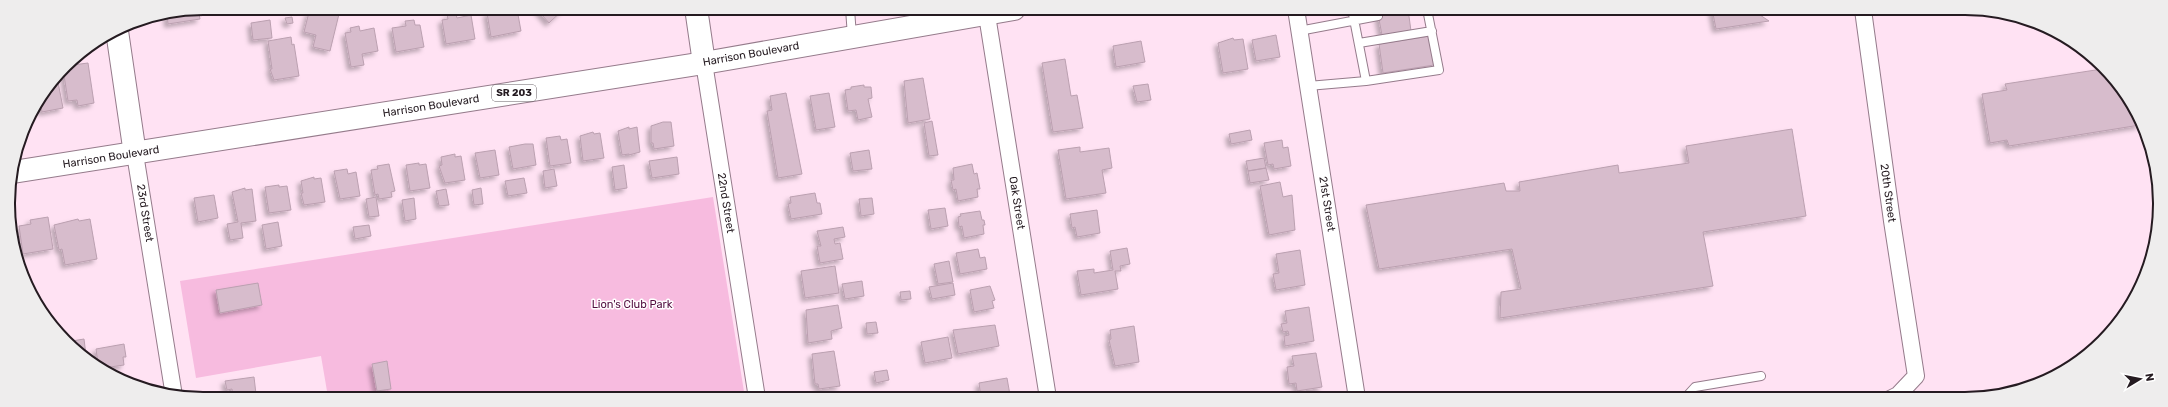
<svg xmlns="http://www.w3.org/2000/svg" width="2168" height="407" font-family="Rubik,sans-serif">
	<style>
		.green { fill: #f7bbdf }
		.building { fill: #d7bccc; stroke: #bba0b0; filter: url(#shadow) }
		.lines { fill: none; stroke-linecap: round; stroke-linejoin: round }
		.lane-casing { stroke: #957b8b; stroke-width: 10 }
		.street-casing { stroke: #957b8b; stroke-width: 18 }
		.secondary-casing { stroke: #957b8b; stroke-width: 24 }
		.primary-casing { stroke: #957b8b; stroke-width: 24 }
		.lane { stroke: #fff; stroke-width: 8 }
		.street { stroke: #fff; stroke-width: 16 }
		.secondary { stroke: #fff; stroke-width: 22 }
		.primary { stroke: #fff; stroke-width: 22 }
		.labels { text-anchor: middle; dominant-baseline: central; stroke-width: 3; stroke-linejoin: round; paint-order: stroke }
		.shield { fill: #fff; stroke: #665f64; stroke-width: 1 }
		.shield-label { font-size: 10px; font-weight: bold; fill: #251b21 }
		.street-label { font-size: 11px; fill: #251b21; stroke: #fff }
		.park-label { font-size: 11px; fill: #520d3f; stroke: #fff }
		.rim { fill: none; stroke: #251b21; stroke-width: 2 }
	</style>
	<defs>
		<filter id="shadow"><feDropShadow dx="-3.5" dy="3.5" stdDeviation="2" flood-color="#0004"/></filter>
	</defs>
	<rect width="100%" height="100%" fill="#ffe2f3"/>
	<path class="green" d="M713 197 745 398 328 397 321 356 196 378 180 281Z"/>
	<path class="building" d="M502 8 517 9 521 31 491 37 487 13 502 10Z
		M536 8H565L549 23Z
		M198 9 200 19 168 24 167 15Z
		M1377 9H1408L1411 31 1382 35Z
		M1712 9H1751L1769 21 1716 29Z
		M323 10 339 14 330 51 313 47 316 35 304 32 309 12 316 14 317 11 323 12Z
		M456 14 457 18 471 15 475 39 446 44 442 20 448 19 447 15Z
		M292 17 293 23 287 24 285 18Z
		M270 20 272 38 253 40 251 23Z
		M414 20 415 25H420L424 47 396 52 392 28 406 26 405 21Z
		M359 26 360 31 374 28 378 51 362 54 364 65 351 67 345 33 351 32 350 28Z
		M1276 35 1280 57 1256 61 1252 40Z
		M1430 36 1434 65 1383 73 1379 44Z
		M291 37 292 45 294 44 299 76 274 80 270 69H272L268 41Z
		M1233 38 1234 40 1243 39 1248 69 1223 73 1218 43Z
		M1141 41 1145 62 1116 67 1113 46Z
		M1065 59 1071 96 1077 95 1083 128 1053 132 1042 63Z
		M88 63 94 103 78 106 77 100 68 101 63 69 65 66Z
		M2102 69 2119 84 2140 125 2009 146 2007 140 1990 143 1982 94 2007 90 2005 84Z
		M57 77 63 108 42 112 41 107H37Z
		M923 78 930 119 908 123 904 81Z
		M1148 84 1151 100 1137 102 1133 86Z
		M864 85V87H871L872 98 868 99 872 117 858 120 856 110 848 111 845 90 851 89V87Z
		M786 93 802 174 778 178 767 111 772 110 770 96Z
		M829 93 835 127 816 130 810 96Z
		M932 121 938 155 929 156 924 123Z
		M663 122H671L674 146 654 149 653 143H651V126Z
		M629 127V129L637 127 640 152 629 155V154L622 155 618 131Z
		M1792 129 1806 216 1703 232 1713 286 1500 318 1501 292 1521 289 1512 249 1379 269 1366 205 1504 183 1506 191H1520L1519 182 1618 165 1619 173 1689 163 1686 146Z
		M1250 130 1252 140 1231 144 1229 134Z
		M593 132 594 134 600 133 604 158 583 161 580 136Z
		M560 136 561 140 567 139 571 163 550 166 546 138Z
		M1282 140 1283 148 1288 147 1291 166 1274 169 1273 164 1268 165 1264 143Z
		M525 144H533L536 165 513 169 509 147Z
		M1080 147V152L1109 148 1112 168 1102 170 1106 193 1066 199 1058 150Z
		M495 150 499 175 480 178 475 153Z
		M869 150 872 169 853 171 850 153Z
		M455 154V157L461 156 465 180 445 183 439 166 442 165 441 157Z
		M677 157 679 174 652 178 649 161Z
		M1264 158 1266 168 1248 171 1246 161Z
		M419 163V165L426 164 430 188 410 191 406 165Z
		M389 164 395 191 391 192 392 197 379 199 378 194 375 195 371 170 378 169 377 166Z
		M972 164 974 174 977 173 980 189H977L978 197 958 201 956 189 953 190 951 180H954L953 168Z
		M624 165 627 188 615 190 612 167Z
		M1266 168 1269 180 1250 183 1248 171Z
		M347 169 348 174 356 172 360 196 340 199 334 171Z
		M554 169 557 186 545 188 543 171Z
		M314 177V179L321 178 325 202 304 205 301 193H303L301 181Z
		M524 178 527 193 508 196 505 181Z
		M1280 182 1283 197 1292 195 1295 230 1269 235 1260 186Z
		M279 185V187L287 186 291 210 269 213 265 187Z
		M245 188V190L252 189 256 221 241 223 243 238 230 240 227 224 238 222 232 192Z
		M481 188 483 204 474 205 472 190Z
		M446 189 449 205 439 206 436 191Z
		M815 193 817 203H820L822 214 791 219 788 204 791 203 790 197Z
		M214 195 218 218 198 222 194 198Z
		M376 197 379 216 369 217 366 199Z
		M414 198 416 219 405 221 402 200Z
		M872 198 874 214 861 216 859 199Z
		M945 208 948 226 931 229 928 210Z
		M1097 210 1100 233 1077 237 1075 227 1072 228 1070 214Z
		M980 211 982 220H984L985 225H983L984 234 964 238 962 226 959 227 958 217 961 216 960 214Z
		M48 217 53 249 23 254 19 226 31 224 30 220Z
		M78 219 79 221 90 219 97 259 65 265 62 249 59 250 54 225Z
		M278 222 282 246 266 249 262 225Z
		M369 225 371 236 355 239 353 227Z
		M843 227 845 237 834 239 835 244 840 243 843 259 820 263 817 246H821L817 231Z
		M1127 248 1130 264 1120 266 1121 271H1115L1118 289 1081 295 1077 271 1094 269V273L1113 270 1110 251Z
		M978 249 980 258 985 257 987 269 960 274 956 253Z
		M1300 250 1305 285 1276 290 1273 274 1279 273 1276 254Z
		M949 261 953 282 938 284 934 264Z
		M835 266 839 293 805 298 801 271Z
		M862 281 864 296 845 299 842 284Z
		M258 283 262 305 220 313 216 290Z
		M953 283 955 295 932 299 929 287Z
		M990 286 995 300 992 301 994 308 974 312 970 290Z
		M910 291 911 299 901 300 900 292Z
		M838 305 842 328 831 331 832 339 808 343 806 310Z
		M1309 307 1314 341 1285 346 1284 336 1289 335 1288 331 1283 332 1281 324 1287 323 1285 311Z
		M876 322 878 333 867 334 866 323Z
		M995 325 999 346 958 354 953 330Z
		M1134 326 1139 362 1115 366 1109 340 1111 339 1110 330Z
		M948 337 952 358 925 363 921 342Z
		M84 339 86 355 72 345V341Z
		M124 344 126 357H123L124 365 103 368 98 364 96 349Z
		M834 351 840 386 819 389 818 384H815L812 354Z
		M1316 353 1322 387 1297 391 1296 383 1289 384 1287 367 1294 366 1292 356Z
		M387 361 391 389 377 391 372 364Z
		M887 370 889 380 876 383 874 372Z
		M254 377 256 394 233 397 232 389 227 390 225 381Z
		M1007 378 1010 395H1006V398H981L979 383Z
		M1121 393 1122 398H1096L1095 397Z
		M841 394 842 398H820Z"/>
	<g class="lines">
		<defs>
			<path id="lane" d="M850 9 852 36
				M1352 9 1366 81 1439 70 1427 9
				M1408 10 1422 9
				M1299 31 1378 16
				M1359 43 1432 31
				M1308 86 1366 81
				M1685 398 1695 387 1761 376"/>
			<path id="street" d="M986 9 1048 398
				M1296 9 1357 398
				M1863 10 1892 221 1916 376 1898 395 1890 399
				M704 63 757 398
				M135 154 174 396"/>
			<path id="secondary" d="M696 8 704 63
				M117 31 135 154"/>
			<path id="primary" d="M13 172 704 63 1014 9"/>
		</defs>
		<use href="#lane" class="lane-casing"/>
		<use href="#street" class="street-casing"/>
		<use href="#secondary" class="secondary-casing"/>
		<use href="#primary" class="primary-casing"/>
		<use href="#lane" class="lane"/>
		<use href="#street" class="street"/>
		<use href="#secondary" class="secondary"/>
		<use href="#primary" class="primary"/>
	</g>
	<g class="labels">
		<rect class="shield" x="492" y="85" width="44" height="16" rx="3"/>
		<g class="shield-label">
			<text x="514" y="93">SR 203</text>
		</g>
		<g class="street-label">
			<text transform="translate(751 54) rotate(-10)">Harrison Boulevard</text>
			<text transform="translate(431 106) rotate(-9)">Harrison Boulevard</text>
			<text transform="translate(111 157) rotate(-9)">Harrison Boulevard</text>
			<text transform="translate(1888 193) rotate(82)">20th Street</text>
			<text transform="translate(726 203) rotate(81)">22nd Street</text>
			<text transform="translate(1017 203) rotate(81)">Oak Street</text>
			<text transform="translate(1327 204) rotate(81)">21st Street</text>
			<text transform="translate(145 213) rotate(81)">23rd Street</text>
		</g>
		<g class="park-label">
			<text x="632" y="304">Lion's Club Park</text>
		</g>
	</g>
	<path d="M0 0H2168V407H0ZM203 15H1965A188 188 0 0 1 2153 203V204A188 188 0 0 1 1965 392H203A188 188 0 0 1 15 204V203A188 188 0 0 1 203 15Z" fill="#eeeded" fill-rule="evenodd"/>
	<path class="rim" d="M203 15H1965A188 188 0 0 1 2153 203V204A188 188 0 0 1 1965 392H203A188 188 0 0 1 15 204V203A188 188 0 0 1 203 15Z"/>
	<g transform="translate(2140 379) rotate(80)" stroke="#ffffff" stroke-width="3" paint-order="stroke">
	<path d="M0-3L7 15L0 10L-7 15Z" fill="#251b21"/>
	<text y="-6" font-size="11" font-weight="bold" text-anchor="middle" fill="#251b21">N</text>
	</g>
</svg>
